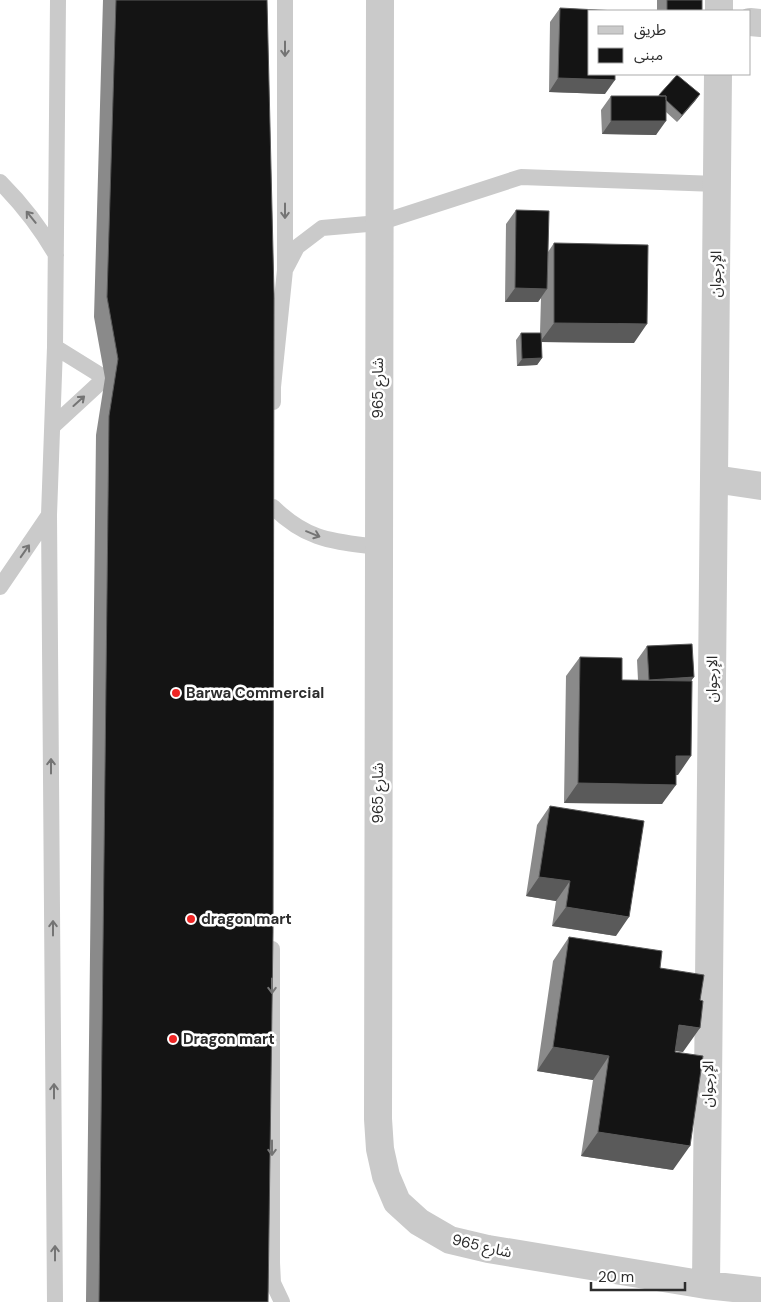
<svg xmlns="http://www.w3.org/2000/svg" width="761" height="1302" font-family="'DM Sans','Noto Sans Arabic',sans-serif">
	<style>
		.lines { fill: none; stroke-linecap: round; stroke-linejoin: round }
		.service { stroke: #cacaca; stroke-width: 16 }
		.minor { stroke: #cacaca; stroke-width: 28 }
		.wall { fill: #8a8a8a }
		.shaded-wall { fill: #5a5a5a }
		.building { fill: #141414; stroke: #5a5a5a }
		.oneway { stroke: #747474 }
		.poi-dot { fill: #ee2524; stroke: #fff; stroke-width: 2 }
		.labels { text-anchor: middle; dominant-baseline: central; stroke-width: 5; stroke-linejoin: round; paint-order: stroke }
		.street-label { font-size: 15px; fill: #2d2d2d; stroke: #fff }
		.poi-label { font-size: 15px; font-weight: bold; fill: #2d2d2d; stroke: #fff; text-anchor: start }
	</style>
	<rect width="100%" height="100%" fill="#fff"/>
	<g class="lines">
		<path class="service" d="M0 182C23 205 40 227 56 255
			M286 268 297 247 322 228 379 223 521 177 717 184
			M273 402V387L285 270V0
			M54 425 105 378 55 347
			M273 507C308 541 332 541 378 547
			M0 587 49 515
			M272 949V1263L273 1283 282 1302
			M55 1302 49 515 55 347 58 0"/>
		<path class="minor" d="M380 0 378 1119 380 1149 386 1176 397 1202 419 1222 450 1240 488 1249 706 1285 761 1291
			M719 11V0
			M750 22 761 23
			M714 479 761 486
			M706 1285 718 74"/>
	</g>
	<path class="wall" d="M103 0H267L268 1302H86L96 435 105 378 94 317Z
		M657 0H702V11H657Z
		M560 8 605 94 549 92 550 22Z
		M677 75 700 94 695 101 677 122 666 112 656 135 602 134 601 110 611 96H658Z
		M516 210 548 252 554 243 634 343 541 342 542 358 537 365 517 366 516 340 521 333H540L541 298 538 302H505L506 224Z
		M647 646 692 681 678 775H676L662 804 564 803 566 676 580 657 622 680H638L637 660Z
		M550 806 616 936 552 926 556 901 526 896 537 825Z
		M569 937 660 968 683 1052 675 1051 673 1170 581 1156 593 1080 537 1071 553 961Z"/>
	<path class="shaded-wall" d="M558 78 615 80 605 94 549 92Z
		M700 94 695 101 677 122 682 115Z
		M611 121H666L656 135 602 134Z
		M515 288 547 289 538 302H505Z
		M554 323 647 324 634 343 540 342Z
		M542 358 537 365 517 366 522 359Z
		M694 677 684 691 649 680Z
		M676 756H691L678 775H662Z
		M578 783 676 785 662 804 564 803Z
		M539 877 570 881 556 901 526 896Z
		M566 907 629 917 616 936 552 926Z
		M679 1025 700 1028 683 1052 662 1049Z
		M553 1047 609 1056 593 1080 537 1071Z
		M598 1132 690 1146 673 1170 581 1156Z"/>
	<path class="building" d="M116 0H267L274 294 273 932 268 1302H99L109 416 118 359 107 297Z
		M667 0H702V11H667Z
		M560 8 617 11H590V74H615V80L558 78Z
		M677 75 700 94 682 115 666 100V96H661L659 95Z
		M611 96H666V121H611Z
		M516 210 549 211 547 289 515 288Z
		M554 243 648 245 647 324 554 323Z
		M521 333H541L542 358 522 359Z
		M692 644 694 677 649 680 647 646Z
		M580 657 622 658V680L692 681 691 756H676V785L578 783Z
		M550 806 644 821 629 917 566 907 570 881 539 877Z
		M569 937 662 951 660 968 704 975 700 1000 703 1001 700 1028 679 1025 675 1052 703 1056 690 1146 598 1132 609 1056 553 1047Z"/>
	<defs><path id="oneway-shaft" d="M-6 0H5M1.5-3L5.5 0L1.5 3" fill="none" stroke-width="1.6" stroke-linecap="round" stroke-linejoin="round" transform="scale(1.25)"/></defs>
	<g class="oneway">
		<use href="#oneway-shaft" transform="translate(285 49) rotate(90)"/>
		<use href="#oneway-shaft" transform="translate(285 211) rotate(90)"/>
		<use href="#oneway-shaft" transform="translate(31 217) rotate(-129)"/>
		<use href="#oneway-shaft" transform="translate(79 401) rotate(-42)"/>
		<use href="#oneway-shaft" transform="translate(313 534) rotate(22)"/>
		<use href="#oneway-shaft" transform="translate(25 551) rotate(-55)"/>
		<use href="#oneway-shaft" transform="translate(51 766) rotate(-90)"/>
		<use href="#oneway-shaft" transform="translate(53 928) rotate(-90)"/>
		<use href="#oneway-shaft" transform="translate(272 986) rotate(90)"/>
		<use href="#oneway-shaft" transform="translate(54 1091) rotate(-90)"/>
		<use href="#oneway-shaft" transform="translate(272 1148) rotate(90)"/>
		<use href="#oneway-shaft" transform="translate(55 1253) rotate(-90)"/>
	</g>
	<g class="poi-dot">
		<circle cx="176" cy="693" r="5"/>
		<circle cx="191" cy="919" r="5"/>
		<circle cx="173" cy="1039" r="5"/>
	</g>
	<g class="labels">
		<g class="street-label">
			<text transform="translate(716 274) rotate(-89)">الإرجوان</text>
			<text transform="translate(378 388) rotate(-90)">شارع 965</text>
			<text transform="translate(712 679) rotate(-89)">الإرجوان</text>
			<text transform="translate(378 793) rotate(-90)">شارع 965</text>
			<text transform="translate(708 1084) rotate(-89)">الإرجوان</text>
			<text transform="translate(482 1246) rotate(13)">شارع 965</text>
		</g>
		<g class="poi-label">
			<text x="186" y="693">Barwa Commercial</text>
			<text x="201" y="919">dragon mart</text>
			<text x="183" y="1039">Dragon mart</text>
		</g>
	</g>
	<rect x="588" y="10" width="162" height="65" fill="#ffffff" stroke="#ababab"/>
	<rect x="598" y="26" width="25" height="8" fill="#cacaca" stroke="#ababab"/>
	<text x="634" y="35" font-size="15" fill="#2d2d2d">طريق</text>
	<rect x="598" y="48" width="25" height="15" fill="#141414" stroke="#ababab"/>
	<text x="634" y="60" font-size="15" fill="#2d2d2d">مبنى</text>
	<path d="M591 1282v8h94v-8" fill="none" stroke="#2d2d2d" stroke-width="2.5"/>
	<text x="598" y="1282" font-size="15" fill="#2d2d2d" stroke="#ffffff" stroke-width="4" paint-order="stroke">20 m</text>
</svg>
